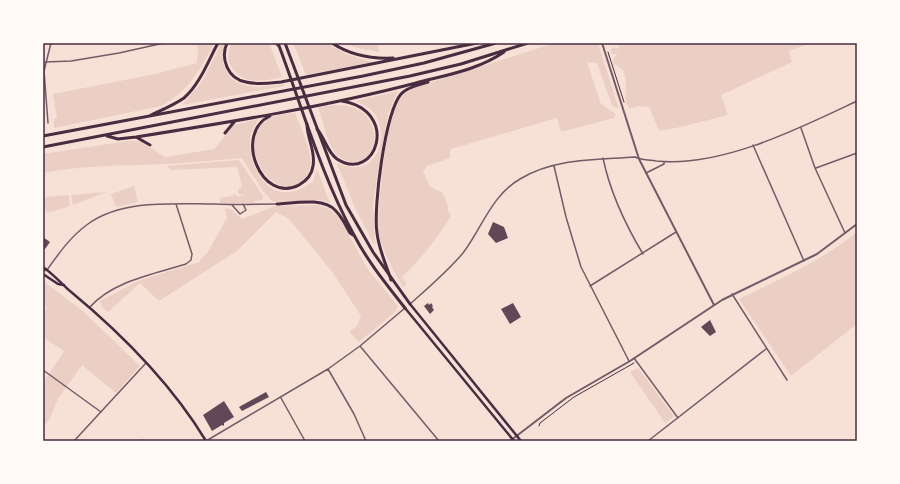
<svg xmlns="http://www.w3.org/2000/svg" width="900" height="484" font-family="'Titillium Web',sans-serif">
	<style>
		.green { fill: #ebcfc5 }
		.building { fill: #644757 }
		.lines { fill: none; stroke-linecap: round; stroke-linejoin: round }
		.path { stroke: #4a2c40; stroke-width: 1 }
		.minor { stroke: #755966; stroke-width: 1.5 }
		.tertiary { stroke: #755966; stroke-width: 2 }
		.secondary { stroke: #4a2c40; stroke-width: 2.5 }
		.primary { stroke: #4a2c40; stroke-width: 2.5 }
		.trunk { stroke: #4a2c40; stroke-width: 3 }
		.motorway { stroke: #4a2c40; stroke-width: 3 }
		.neatline { fill: none; stroke: #4a2c40; stroke-width: 1.5 }
	</style>
	<rect width="100%" height="100%" fill="#f7e1d7"/>
	<path class="green" d="M196 43H214C201 69 188 92 161 106L54 128V119L57 118 53 94 155 74 197 63 198 51Z
		M221 43H225C222 51 221 59 225 68 234 92 264 87 284 84V86L182 105 203 80Z
		M232 43H269L282 77C264 82 238 85 230 64 227 57 228 50 232 43Z
		M293 43H327L346 54 372 62 306 75Z
		M344 43H378L379 52 357 48Z
		M555 43H598L619 109 612 106 597 63 587 62 601 104 616 114 614 118 561 132 557 118 451 149 450 158 427 166 423 172C431 185 425 186 442 192L448 205V211L451 216C437 239 422 258 402 277L407 284 403 287C393 271 384 253 379 235 375 216 388 118 397 102 402 95 408 90 416 87Z
		M621 43H811L789 51 792 62 721 95 728 115 681 127 659 131 649 107 637 106 630 109C623 101 626 93 626 83 626 79 624 74 623 70L614 64 613 60 617 54H612L610 50 615 47 618 49Z
		M398 91 388 114 373 204 375 246 356 210 337 164C344 165 351 168 358 167 383 164 388 125 371 110 367 106 360 103 355 101Z
		M334 105C390 103 381 170 348 161 343 159 338 157 335 153 326 140 323 121 318 107Z
		M295 113C300 127 308 141 310 156 312 164 309 173 304 179 275 210 232 141 268 119 276 114 286 114 295 113Z
		M258 119C256 125 251 131 250 139 248 161 263 196 290 192 298 191 306 186 313 182L317 169 330 203 320 200 273 202 263 191 242 158C215 160 189 163 162 164 122 166 83 165 43 173V154L127 141H140L165 157 214 149 234 125Z
		M239 160 263 196 262 200 255 201 253 203H220V198C225 196 230 198 234 194L239 197 245 195 238 194V190L242 186 237 167 172 170 166 166Z
		M134 186 138 202 116 207 111 194Z
		M107 192 73 205 71 195Z
		M69 195 70 206 48 213 43 206V197Z
		M317 205 328 208 338 215 367 268 398 306 395 312 359 342 349 332 357 326 361 316 333 273 289 219 276 212 237 251 159 301 140 283 108 312 102 307 100 301 138 281 199 262 209 250 227 218 225 208 231 209 242 219 275 206Z
		M857 232V324L791 376 739 299C780 279 821 261 857 232Z
		M43 281 83 311 140 366 116 393 82 365 58 399 50 418 43 428V383L64 351 43 337V315L47 306 43 304Z
		M638 368 674 416 665 423 630 372Z"/>
	<path class="building" d="M493 222 504 227 508 238 496 243 488 234Z
		M43 237 50 242 45 249 43 248Z
		M428 303 429 305 431 303 433 306 432 307 434 310 430 314 424 306Z
		M513 303 521 317 510 324 501 309Z
		M710 320 716 332 710 336 701 327Z
		M266 392 269 397 242 411 239 407Z
		M224 401 234 417 224 423V426L222 425 212 431 203 415Z"/>
	<g class="lines">
		<path class="path" d="M608 52 624 102
			M539 426 540 423 574 397 634 363"/>
		<path class="minor" d="M45 62 71 61 119 53 164 43
			M48 123 44 71 51 43
			M801 128 815 168 845 233
			M753 145 804 261
			M603 158C610 192 625 224 643 254
			M554 166 566 217 581 267 629 361
			M816 168 857 153
			M646 173 664 164V162
			M232 205 240 214 246 210 243 204
			M43 271 47 270C59 253 71 236 88 224 123 199 174 204 215 204 236 205 256 204 276 204
			M590 286 676 232
			M732 294 787 380
			M410 304C428 288 447 272 463 253 482 228 491 196 520 179 555 158 596 160 635 157 641 160 649 160 656 161 721 168 800 128 857 101
			M90 307C113 281 154 274 186 264L191 260 192 254 176 204
			M360 346 439 441
			M634 358 678 418
			M328 369 354 414 366 441
			M43 370 101 412
			M281 398 305 441
			M142 440 143 441
			M74 441 146 363
			M206 441 328 369 360 346 405 308
			M648 441 766 349"/>
		<path class="tertiary" d="M602 43 639 159 714 305
			M510 441 566 398 630 361 722 300 817 254 857 224"/>
		<path class="secondary" d="M410 304 521 441
			M405 308 514 441"/>
		<path class="primary" d="M43 267C53 274 61 283 70 291 122 334 171 383 206 441
			M43 274 58 284 64 285"/>
		<path class="trunk" d="M278 43C302 107 321 175 354 235 368 262 387 285 405 308
			M285 43 346 205 373 252 410 304
			M277 204C294 203 324 197 336 211 342 217 346 226 350 233L353 235"/>
		<path class="motorway" d="M227 43C220 59 228 79 246 82 258 85 270 83 281 82L477 43
			M276 43 278 45
			M332 43C350 55 371 59 393 58
			M151 115C162 110 174 105 184 98 200 84 208 61 218 43
			M270 116C233 133 261 205 299 185 306 181 312 174 313 166 316 151 307 139 307 124
			M317 129C325 138 327 152 337 159 376 184 401 111 342 101
			M225 133 235 121
			M43 136 363 76 424 63 496 43
			M107 136 118 139 136 137C230 122 324 107 416 83 446 75 478 70 504 52
			M136 137 150 145
			M43 147 410 76 461 64 528 43
			M391 280C386 264 379 250 377 233 373 208 385 113 401 94 407 87 419 85 428 82"/>
	</g>
	<rect width="900" height="484" fill="none" stroke="#fffaf5" stroke-width="88"/>
	<rect x="44" y="44" width="812" height="396" class="neatline"/>
</svg>
